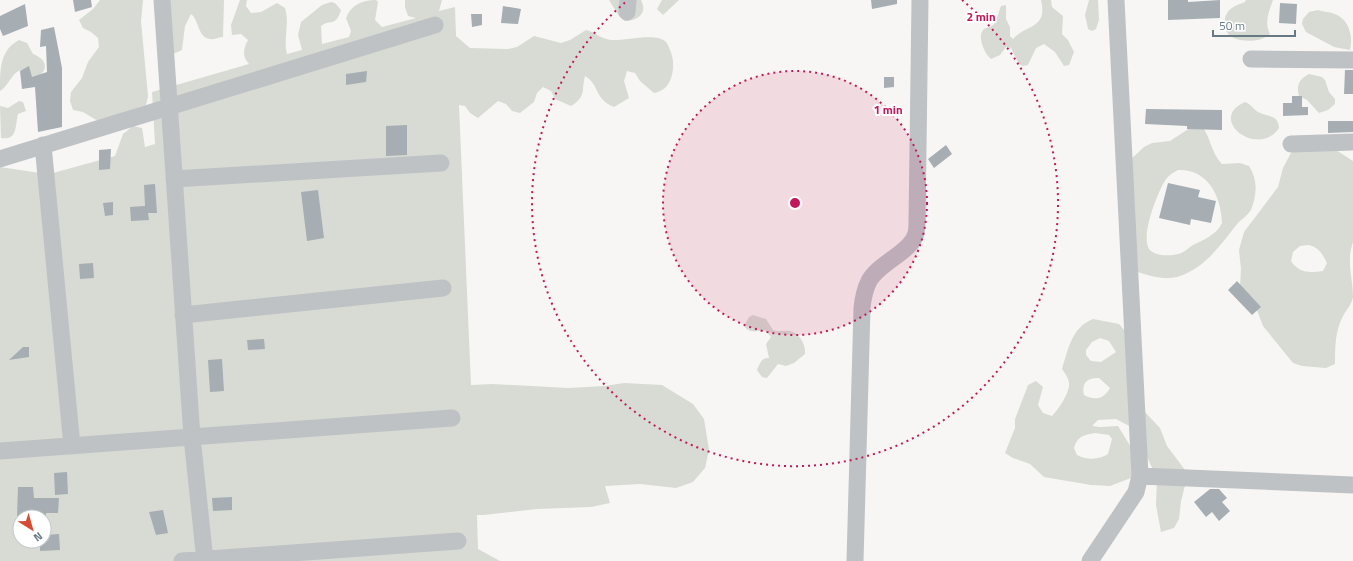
<svg xmlns="http://www.w3.org/2000/svg" width="1353" height="561" font-family="'Titillium Web',sans-serif">
	<style>
		.green { fill: #d7dbd3; fill-rule: evenodd }
		.building { fill: #a6aeb3 }
		.lines { fill: none; stroke-linecap: round; stroke-linejoin: round }
		.minor { stroke: #bec2c5; stroke-width: 17 }
		.ring { fill: none; stroke: #c2185b; stroke-width: 2; stroke-dasharray: 2 4 }
		.centre { fill: #c2185b; stroke: #fff; stroke-width: 2 }
		.ring-label { font-size: 12px; text-anchor: middle; font-weight: bold; fill: #c2185b; stroke: #fff; stroke-width: 4; stroke-linejoin: round; paint-order: stroke }
	</style>
	<rect width="100%" height="100%" fill="#f7f6f4"/>
	<path class="green" d="M100 0H143L141 21 148 96 146 105 98 121 83 112 73 110 70 101 71 92 82 78 88 62 99 47 98 38 91 32 83 28 79 20 93 9Z
		M169 0H224L223 37C219 37 215 40 210 39 198 38 199 20 191 14L185 26 182 50 173 54Z
		M240 0H247L246 6 251 13 261 12 277 3 285 8C290 24 283 38 287 54L302 50 298 35 301 22 322 5 331 2 335 3 341 10C335 28 332 18 321 26L322 44 349 37 351 31 346 18C351 5 362 0 376 0L378 2 375 20 382 27 416 18 408 16 405 7V0H442L439 11 455 7 456 36 470 48 508 49 517 47 534 36 561 43 570 40 586 30C595 32 601 39 611 40 624 41 657 32 666 42 668 44 669 48 670 50 674 58 674 70 671 78 668 87 663 91 654 93L640 81 635 73 627 71 624 81 629 98 614 107C594 99 600 85 585 76 581 90 587 96 571 106L555 99 551 91 543 87 537 93 534 102 520 113 512 111 506 104 498 101 478 118 470 113 465 106 459 105 471 385 492 384 568 388 605 386 624 383 662 385 693 404 704 419 709 450 705 468 693 482 676 488 640 484 605 486 610 503 591 507 537 509 484 515H477L478 549 500 561H0V167L40 173 42 176 115 156 123 134 133 126 142 128 145 147 155 144 152 92 249 64C242 56 243 50 248 40L241 34 232 35 231 25ZM20 517H44V541H20Z
		M609 0H641C648 13 638 21 625 21L619 16Z
		M662 0H679L663 15 657 9Z
		M1041 0H1051L1052 7 1063 16 1062 34 1068 40 1074 52 1069 65 1064 66 1055 52 1044 44 1036 48 1028 65 1023 66 1019 64 1011 48 1006 47 1000 55 991 59C985 54 977 38 983 30 986 27 991 28 994 24 997 20 999 11 1001 6L1006 5V19L1010 27V36L1013 39C1027 24 1048 29 1041 0Z
		M1089 0H1098L1099 20 1096 29 1092 31 1088 29 1085 15Z
		M1246 0H1273C1269 11 1264 23 1270 34 1261 42 1243 43 1232 37 1228 35 1226 31 1225 27 1223 11 1231 7 1245 2Z
		M1318 10C1324 12 1333 12 1339 16 1350 23 1353 38 1350 50L1334 47 1306 32 1302 24 1303 19 1309 12Z
		M19 40 27 43 33 54C56 63 40 80 32 77 28 75 25 71 21 70 11 73 9 86 0 91 0 69 0 50 19 40Z
		M1309 74 1322 77 1325 80 1329 92 1335 99V104L1328 110 1319 113 1307 100 1299 96C1296 86 1299 79 1309 74Z
		M19 101 23 102 26 111 18 114C15 125 18 141 1 138L0 106 8 108Z
		M1245 102C1251 104 1253 109 1258 112 1267 117 1278 114 1279 128 1258 159 1206 119 1245 102Z
		M1201 125C1211 137 1211 153 1222 164L1240 163 1249 166C1258 180 1257 195 1251 210 1248 215 1242 219 1238 223 1221 244 1205 269 1177 277 1164 280 1150 276 1138 272L1130 160 1144 147 1152 143 1170 141 1193 126ZM1178 170C1208 169 1221 196 1222 223 1217 234 1204 240 1193 245 1188 248 1184 253 1178 254 1170 256 1157 256 1151 251 1138 240 1158 191 1166 179 1169 175 1174 172 1178 170Z
		M1307 142 1325 143 1353 161V242C1346 262 1353 277 1353 297 1352 304 1346 310 1343 316 1335 331 1335 347 1335 364L1326 368 1302 366 1293 363 1263 326 1253 300 1240 287 1241 269 1239 250 1244 232 1278 187 1283 168 1291 153ZM1309 245C1319 248 1322 253 1327 263L1323 271C1309 273 1299 273 1291 261L1293 252 1300 246Z
		M753 315 766 319 773 330C779 332 784 330 790 331 799 333 806 344 805 354L794 363 786 366 778 364 767 378 762 377 757 370C760 363 761 358 769 358L766 344 771 337 765 330C756 331 750 334 744 326L749 317Z
		M1093 319 1119 324 1131 338 1142 409 1160 428 1167 446 1188 474 1181 501 1179 519 1174 528 1161 532 1156 505 1157 478 1133 428 1116 419 1098 420 1092 426 1100 427 1118 426 1137 457 1136 476 1110 486 1091 485 1044 477 1030 464 1013 458 1005 453 1015 428V419L1028 385 1036 381 1043 387 1038 405 1043 413 1052 416C1058 410 1068 395 1069 386 1070 380 1065 373 1062 369 1068 349 1072 327 1093 319ZM1100 338 1109 341 1116 352 1101 362 1091 361 1086 355V350L1092 342ZM1099 378 1110 388C1104 399 1095 401 1084 395 1081 383 1088 377 1099 378ZM1095 433 1109 435 1112 439 1108 454C1099 460 1086 460 1077 455L1074 448C1077 436 1084 435 1095 433Z"/>
	<path class="building" d="M73 0H91L92 7 75 12Z
		M871 0H897V4L872 9Z
		M1168 0H1188V2L1220 0V18L1168 20Z
		M1280 3 1297 4 1296 24 1279 23Z
		M25 4 28 26 3 36 0 29V16Z
		M503 6 521 9 518 24 501 23Z
		M471 14H482V25L472 27Z
		M54 27 62 68V127L38 132 35 87 22 89 20 71 29 66 32 77 47 72 46 46 40 47 41 30Z
		M1345 70H1353V94H1344Z
		M367 71 366 82 346 85V74Z
		M884 77H894V87L884 88Z
		M1292 96H1302V107H1308V115L1283 116V103H1292Z
		M1146 109 1222 110V130L1187 129V126L1145 124Z
		M1328 121H1353V132L1328 133Z
		M407 125V155L386 156V126Z
		M946 145 952 154 934 168 928 159Z
		M111 149 110 169 99 170V150Z
		M1168 183 1200 190 1198 197 1216 201 1211 223 1191 219 1190 225 1159 218Z
		M155 184 157 213H148L149 220 131 221 130 207 145 206 144 185Z
		M318 190 324 238 307 241 301 192Z
		M113 202V215L105 216 103 203Z
		M93 263 94 278 80 279 79 264Z
		M1237 281 1261 307 1252 315 1228 290Z
		M264 339 265 349 248 350 247 340Z
		M23 347H29V357L9 360Z
		M222 359 224 391 210 392 208 360Z
		M67 472 68 494 55 495 54 473Z
		M18 487H33L34 498H59L58 513H46V517H17Z
		M1210 489H1219L1227 498 1222 502 1230 511 1219 521 1212 512 1206 517 1194 502Z
		M232 497V510L213 511 212 498Z
		M163 510 168 533 156 535 149 512Z
		M59 534 60 550 40 551V541H44V535Z"/>
	<g class="lines">
		<path class="minor" d="M162 0 192 437 205 561
			M627 12 628 0
			M1251 59 1353 60
			M1291 144 1353 142
			M43 145 72 446
			M0 159 435 25
			M174 179 441 163
			M183 315 443 288
			M0 451 452 418
			M1140 476 1353 485
			M182 561 458 541
			M855 561 862 308C863 298 865 289 869 281 879 263 909 253 915 236 917 232 917 227 917 223L920 0
			M1090 561 1136 492 1140 476 1116 0"/>
	</g>
	<circle cx="795" cy="203" r="132" fill="#c2185b" fill-opacity=".12"/>
	<g class="ring">
		<circle cx="795" cy="203" r="132"/>
		<path d="M962 0A263 263 0 1 1 628 0"/>
	</g>
	<circle cx="795" cy="203" r="6" class="centre"/>
	<g class="ring-label">
		<text x="981" y="21">2 min</text>
		<text x="888" y="114">1 min</text>
	</g>
	<g transform="translate(32 529) rotate(143)"><circle r="19" fill="#ffffff" stroke="#c3c9cd"/>
	<path d="M0-3L7 15L0 10L-7 15Z" fill="#d74d33"/>
	<text y="-6" font-size="11" font-weight="bold" text-anchor="middle" fill="#687983">N</text>
	</g>
	<path d="M1213 30v6h82v-6" fill="none" stroke="#687983" stroke-width="2"/>
	<text x="1219" y="30" font-size="12" fill="#687983" stroke="#ffffff" stroke-width="3" paint-order="stroke">50 m</text>
</svg>
